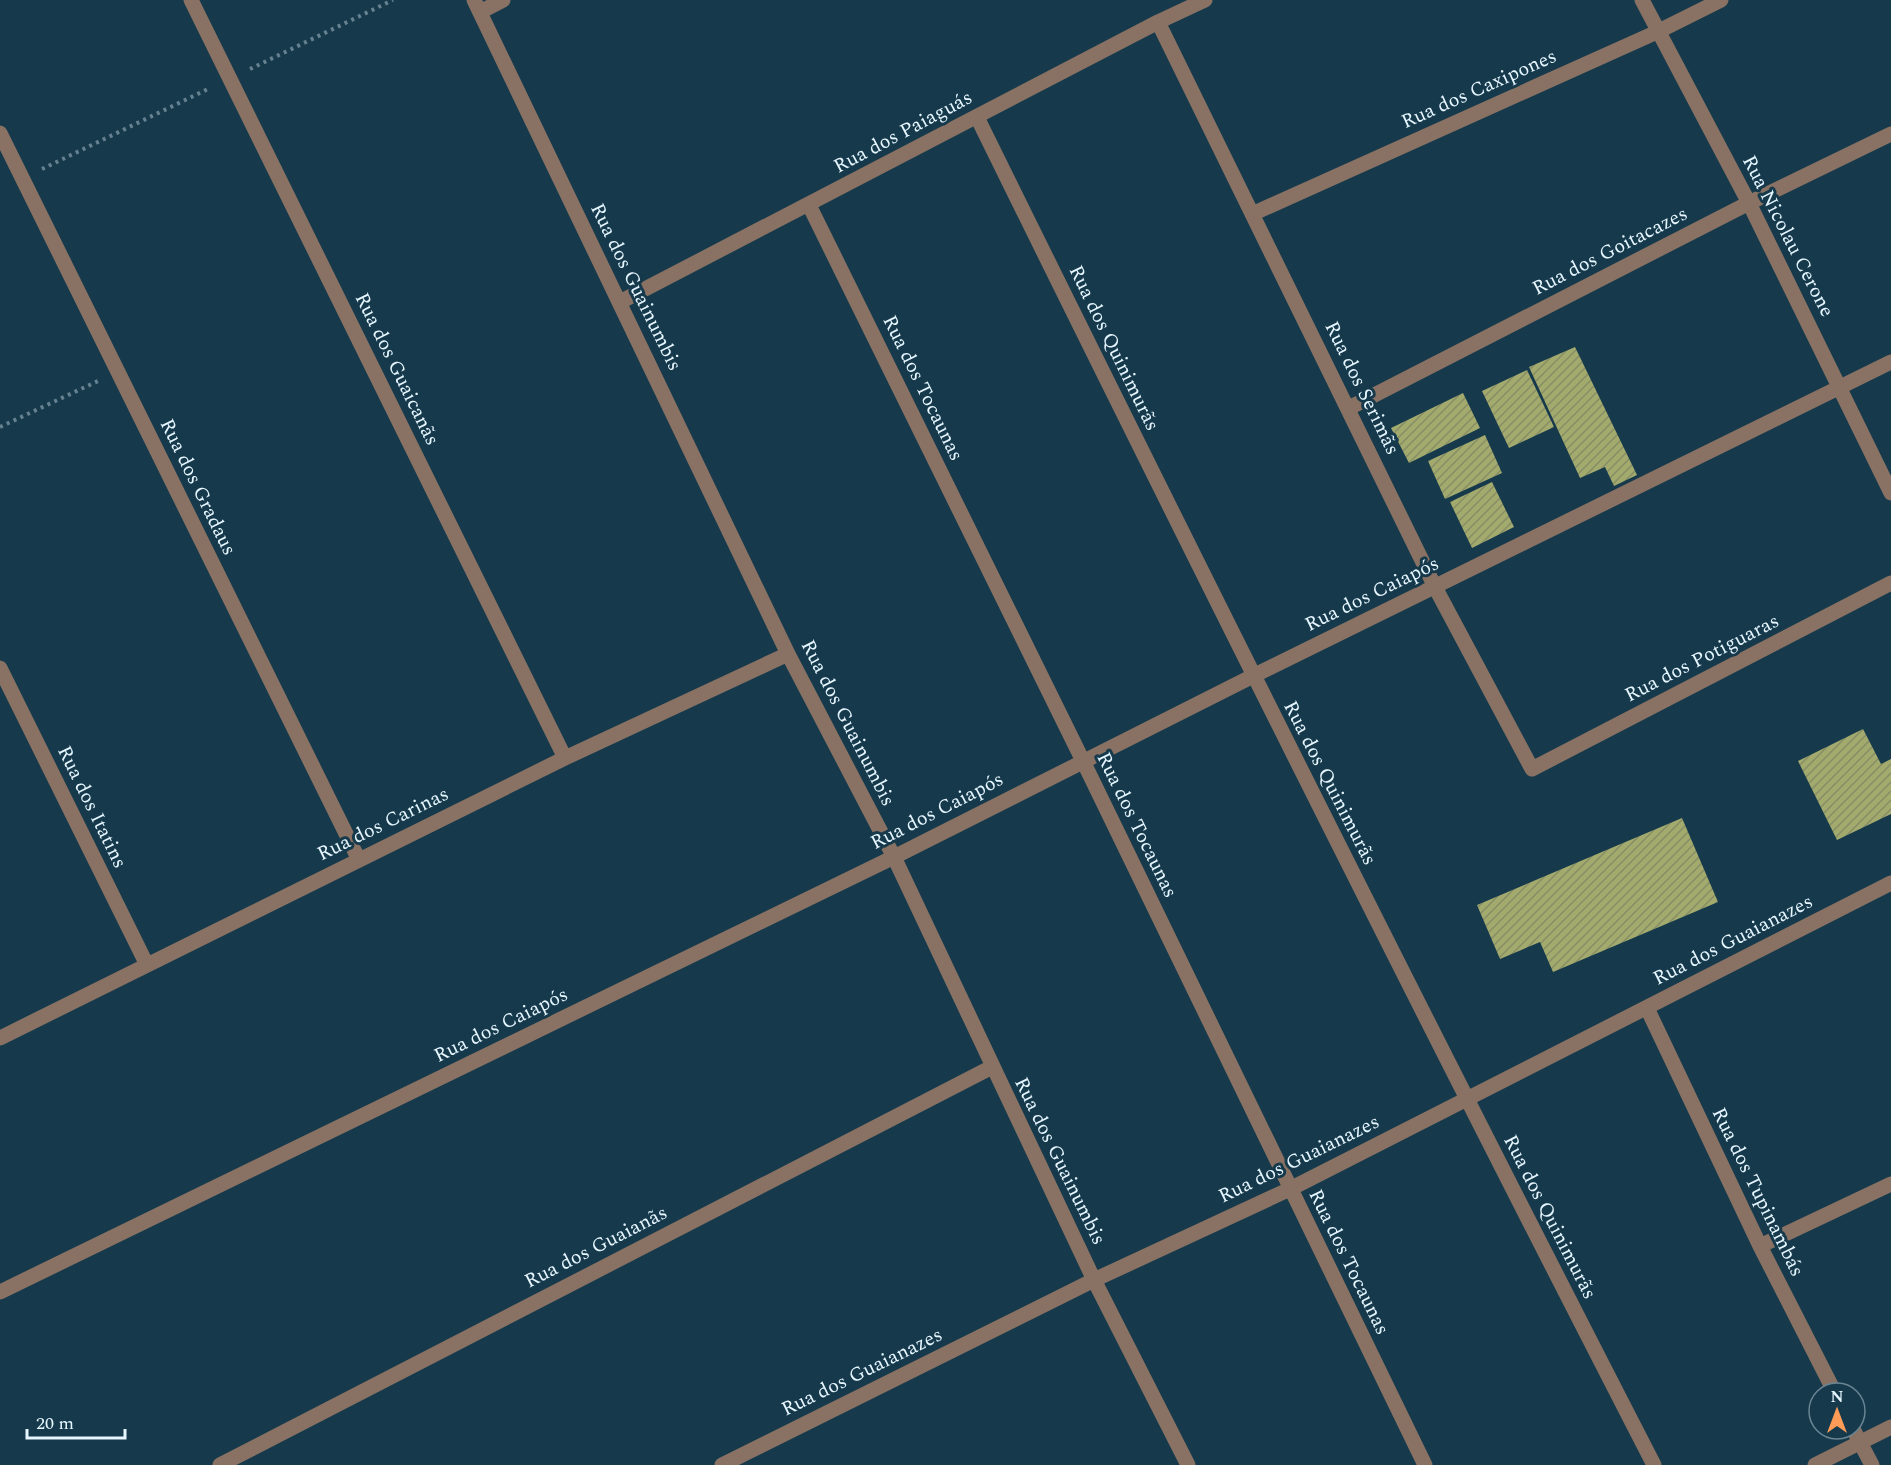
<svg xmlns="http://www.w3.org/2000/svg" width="1891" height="1465" font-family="Spectral,serif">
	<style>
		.building { fill: url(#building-hatch) }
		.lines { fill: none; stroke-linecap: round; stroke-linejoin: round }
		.path { stroke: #668291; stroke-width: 4; stroke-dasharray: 3 4.5; stroke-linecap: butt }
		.minor { stroke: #897263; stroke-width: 15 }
		.labels { text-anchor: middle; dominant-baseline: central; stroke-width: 6; stroke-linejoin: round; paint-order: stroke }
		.street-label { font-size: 20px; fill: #e6f6ff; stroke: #163a4c }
	</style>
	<defs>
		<pattern id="building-hatch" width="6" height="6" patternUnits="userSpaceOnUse" patternTransform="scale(1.5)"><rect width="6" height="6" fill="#a3aa6e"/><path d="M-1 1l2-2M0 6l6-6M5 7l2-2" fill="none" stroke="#878d64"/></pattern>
	</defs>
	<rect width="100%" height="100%" fill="#163a4c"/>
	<path class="building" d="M1575 347 1637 475 1614 486 1605 467 1580 478 1529 367Z
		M1527 370 1554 427 1509 448 1482 391Z
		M1463 393 1480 428 1409 463 1391 428Z
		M1485 435 1502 473 1445 499 1428 461Z
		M1492 482 1514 527 1472 548 1450 502Z
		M1863 729 1881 764 1891 759V814L1837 840 1798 761Z
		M1682 818 1718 902 1553 972 1540 942 1500 959 1477 905Z"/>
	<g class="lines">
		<path class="path" d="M250 69 393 0
			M42 169 208 89
			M0 427 98 381"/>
		<path class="minor" d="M191 0 565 758
			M474 0 788 654 894 857 1094 1280 1188 1465
			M1642 0 1749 203 1891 493
			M480 12 503 0
			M1158 22 1435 587 1532 769 1891 583
			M977 117C1199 568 1424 1018 1654 1465
			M0 133 359 860
			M809 205 1083 761 1425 1465
			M1252 214 1657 32 1721 0
			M620 302 1158 22 1205 0
			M1349 408 1749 203 1891 134
			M0 668 147 965
			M1647 1008 1760 1246 1835 1393
			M0 1038 565 758 788 654
			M1760 1246 1891 1184
			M0 1292 894 857 1253 676 1891 362
			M1853 1429 1872 1465
			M220 1465 992 1067
			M722 1465 1094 1280 1290 1189 1891 883
			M1815 1465 1891 1427"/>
	</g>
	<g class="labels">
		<g class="street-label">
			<text transform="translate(1479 89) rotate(-24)">Rua dos Caxipones</text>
			<text transform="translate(903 132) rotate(-28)">Rua dos Paiaguás</text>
			<text transform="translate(1788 236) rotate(63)">Rua Nicolau Cerone</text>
			<text transform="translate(1610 251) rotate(-27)">Rua dos Goitacazes</text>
			<text transform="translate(636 287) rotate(64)">Rua dos Guainumbis</text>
			<text transform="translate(1114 348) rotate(64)">Rua dos Quinimurãs</text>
			<text transform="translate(397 369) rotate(64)">Rua dos Guaicanãs</text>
			<text transform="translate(923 388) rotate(64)">Rua dos Tocaunas</text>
			<text transform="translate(1362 388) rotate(64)">Rua dos Serimãs</text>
			<text transform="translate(198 487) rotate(64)">Rua dos Gradaus</text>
			<text transform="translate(1372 594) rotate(-26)">Rua dos Caiapós</text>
			<text transform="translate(1702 658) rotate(-27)">Rua dos Potiguaras</text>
			<text transform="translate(848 723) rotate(63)">Rua dos Guainumbis</text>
			<text transform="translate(1330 783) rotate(63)">Rua dos Quinimurãs</text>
			<text transform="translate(92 807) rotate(64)">Rua dos Itatins</text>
			<text transform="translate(937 811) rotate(-27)">Rua dos Caiapós</text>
			<text transform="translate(383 824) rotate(-26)">Rua dos Carinas</text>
			<text transform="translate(1137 825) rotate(64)">Rua dos Tocaunas</text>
			<text transform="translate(1733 940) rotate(-27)">Rua dos Guaianazes</text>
			<text transform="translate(501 1025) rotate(-26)">Rua dos Caiapós</text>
			<text transform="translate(1299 1159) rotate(-26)">Rua dos Guaianazes</text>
			<text transform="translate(1060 1161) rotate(64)">Rua dos Guainumbis</text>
			<text transform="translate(1758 1192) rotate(64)">Rua dos Tupinambás</text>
			<text transform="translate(1550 1217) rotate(63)">Rua dos Quinimurãs</text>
			<text transform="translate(596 1247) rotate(-27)">Rua dos Guaianãs</text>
			<text transform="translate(1349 1262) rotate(64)">Rua dos Tocaunas</text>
			<text transform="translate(862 1372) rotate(-26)">Rua dos Guaianazes</text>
		</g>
	</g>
	<g transform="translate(1837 1411)"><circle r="28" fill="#163a4c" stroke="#698594" stroke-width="1.5"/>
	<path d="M0-4.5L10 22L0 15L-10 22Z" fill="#fe9c57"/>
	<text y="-9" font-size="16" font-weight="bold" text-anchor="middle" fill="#e6f6ff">N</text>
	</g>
	<path d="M27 1429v9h98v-9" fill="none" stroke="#e6f6ff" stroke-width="3"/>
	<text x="36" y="1429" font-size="18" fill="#e6f6ff" stroke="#163a4c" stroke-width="4.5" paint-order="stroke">20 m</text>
</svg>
